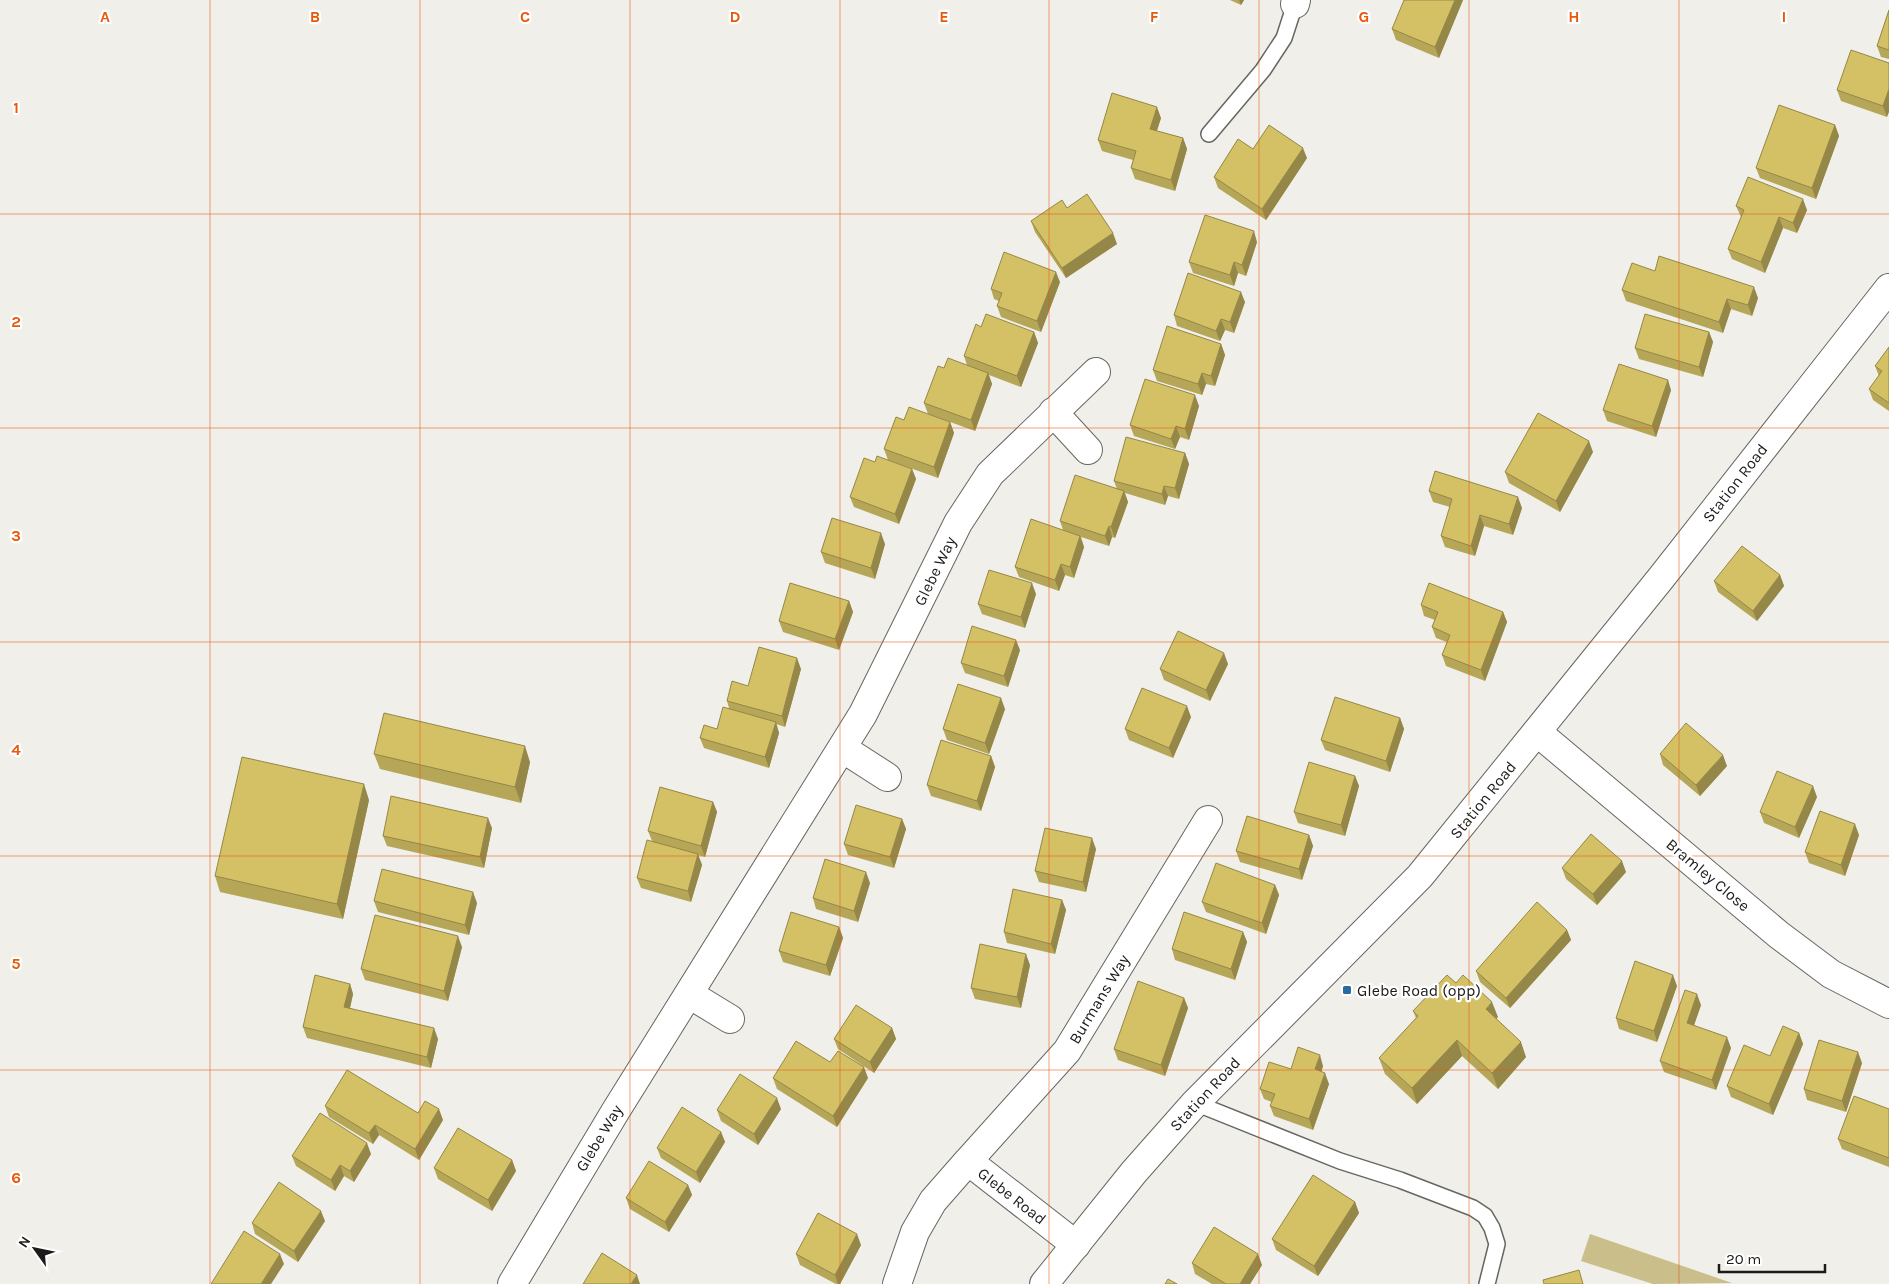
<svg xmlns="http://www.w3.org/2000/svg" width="1889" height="1284" font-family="Karla,sans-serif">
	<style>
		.green { fill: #cabf8a }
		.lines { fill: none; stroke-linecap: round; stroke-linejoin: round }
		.lane-casing { stroke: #676661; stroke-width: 18 }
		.street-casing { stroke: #676661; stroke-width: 30 }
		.secondary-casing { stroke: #676661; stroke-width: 30 }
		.lane { stroke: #fff; stroke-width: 15 }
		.street { stroke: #fff; stroke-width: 28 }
		.secondary { stroke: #fff; stroke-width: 28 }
		.wall { fill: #b6a658 }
		.shaded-wall { fill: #948747 }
		.building { fill: #d4c166; stroke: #948747 }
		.grid { fill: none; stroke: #e8590c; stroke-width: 1; stroke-opacity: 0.55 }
		.poi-dot { fill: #296ca1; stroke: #fff; stroke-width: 2 }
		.labels { text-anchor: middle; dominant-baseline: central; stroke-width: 4.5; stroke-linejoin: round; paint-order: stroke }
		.street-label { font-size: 16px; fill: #1c1b19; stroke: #fff }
		.poi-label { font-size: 16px; fill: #1c1b19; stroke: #fff; text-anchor: start }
		.grid-label { font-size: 16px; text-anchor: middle; font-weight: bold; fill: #e8590c; stroke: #fff; stroke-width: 4.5; stroke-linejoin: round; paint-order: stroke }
	</style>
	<rect width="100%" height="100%" fill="#f0efe9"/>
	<path class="green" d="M1590 1234 1732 1283 1653 1284 1581 1261Z"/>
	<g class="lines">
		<defs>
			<path id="lane" d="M1209 134 1263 70 1284 38 1295 4
				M1195 1103 1340 1161 1400 1180 1473 1208 1485 1216 1492 1228 1497 1244 1487 1284"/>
			<path id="street" d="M1295 4 1296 0
				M1053 412 1088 450
				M1537 732 1779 935 1831 974 1889 1004
				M842 748 887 777
				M689 994 730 1019
				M968 1161 1067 1051 1208 820
				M512 1284 615 1112 863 714 958 523 990 474 1096 372
				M897 1284 915 1232 933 1201 968 1161 1076 1245"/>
			<path id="secondary" d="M1044 1284 1134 1172 1195 1103 1420 876 1661 578 1889 288"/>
		</defs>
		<use href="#lane" class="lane-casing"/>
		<use href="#street" class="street-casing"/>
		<use href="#secondary" class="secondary-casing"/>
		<use href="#lane" class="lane"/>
		<use href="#street" class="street"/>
		<use href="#secondary" class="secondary"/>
	</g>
	<path class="wall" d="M1230 0H1244L1241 5Z
		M1463 0 1439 58 1396 40 1392 29Z
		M1889 10V59L1881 57 1877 46Z
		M1889 63 1887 117 1841 101 1837 90Z
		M1161 118 1157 131 1183 138 1187 149 1175 191 1135 179 1131 168 1133 160 1102 151 1098 140Z
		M1835 125 1839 136 1816 199 1760 178 1756 168Z
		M1253 149 1307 158 1266 220 1218 188 1214 177Z
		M1736 206 1807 210 1797 233 1783 228 1765 273 1732 259 1728 249 1741 217Z
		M1067 208 1117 244 1066 278 1035 232 1031 221Z
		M1257 242 1246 276 1238 273 1234 286 1193 273 1189 262Z
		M1655 271 1758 298 1752 316 1731 309 1723 333 1626 301 1622 290Z
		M1060 282 1041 332 1001 317 997 306 999 301 994 299 991 289Z
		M1245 302 1234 333 1225 330 1220 341 1177 326 1174 315Z
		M981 327 1034 332 1038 343 1021 387 989 375 992 384 975 431 928 414 924 403 944 368 967 365 964 356Z
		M1709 332 1713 342 1703 377 1639 359 1635 348Z
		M1221 344 1225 355 1215 386 1206 384 1202 395 1157 381 1153 370Z
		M1889 347V411L1873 400 1869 389 1879 376 1875 366Z
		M1671 390 1656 437 1607 421 1603 410Z
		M1199 406 1189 440 1180 437 1175 449 1134 436 1130 425Z
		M950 422 954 433 938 478 888 460 884 449Z
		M1593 452 1560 512 1509 483 1505 472Z
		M1185 453 1189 464 1179 499 1168 496 1165 505 1125 493 1128 502 1115 538 1112 537 1109 546 1081 537 1084 547 1074 578 1065 575 1059 591 1019 577 1015 567 1063 530 1060 521 1117 489 1114 481Z
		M875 462 912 469 916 479 899 524 854 507 850 497Z
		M1429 491 1522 508 1513 535 1484 526 1475 556 1445 547 1441 536 1450 507 1433 502Z
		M885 544 875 579 825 563 821 552Z
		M1780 575 1784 586 1757 621 1718 592 1714 581Z
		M1036 594 1025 628 982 614 978 604Z
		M849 601 853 612 839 650 783 632 779 621Z
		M1421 605 1503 612 1507 622 1485 681 1446 666 1442 655 1447 642 1436 638 1432 627 1435 620 1424 616Z
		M1020 650 1008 687 965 673 961 663Z
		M1228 664 1210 701 1164 680 1160 669Z
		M801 669 785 727 776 724 779 733 769 768 704 748 700 738 717 729 729 708 727 701 748 686Z
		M1005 709 989 754 947 740 943 729Z
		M1191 717 1173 758 1129 740 1125 729Z
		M1400 718 1404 729 1390 772 1325 750 1321 740Z
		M374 754 530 762 521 803 380 769Z
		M1660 754 1727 766 1700 796 1663 765Z
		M991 756 995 767 981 811 931 796 927 785Z
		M1355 776 1359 786 1345 836 1298 823 1294 812Z
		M1817 797 1799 838 1764 823 1760 812Z
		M369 800 343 919 220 892 215 876Z
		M713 802 717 812 705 857 698 855 702 865 691 902 641 888 637 878 652 841 648 831Z
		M902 819 906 829 894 868 848 855 844 844Z
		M492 828 484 868 387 846 383 836Z
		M1309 835 1313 846 1302 880 1240 862 1236 851Z
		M1859 835 1845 876 1809 863 1805 852Z
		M1096 849 1086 892 1039 882 1035 871Z
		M1562 868 1626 872 1597 905 1566 879Z
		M870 883 858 922 816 909 813 898Z
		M1275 885 1279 895 1266 934 1206 912 1202 902Z
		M1062 900 1066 910 1055 954 1007 943 1004 932Z
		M374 901 477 903 469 935 378 912Z
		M839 927 843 938 830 976 783 962 779 951Z
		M1567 930 1571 940 1510 1008 1480 982 1476 971Z
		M1243 932 1247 942 1235 980 1175 960 1172 949Z
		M462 947 448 1001 365 980 361 969Z
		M1030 965 1021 1008 975 999 971 988Z
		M1456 983 1498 1017 1496 1019 1526 1057 1498 1089 1462 1056 1417 1104 1385 1074 1379 1058 1416 1018 1413 1011Z
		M350 984 353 994 350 1008 438 1039 431 1068 307 1038 303 1027Z
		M1677 986 1657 1042 1619 1029 1616 1018Z
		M1184 998 1188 1008 1165 1076 1118 1060 1114 1049Z
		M1701 1005 1694 1025 1731 1048 1716 1090 1664 1072 1660 1061Z
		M892 1028 896 1039 874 1073 838 1049 834 1039Z
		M1799 1033 1803 1044 1773 1115 1731 1097 1727 1086 1770 1056Z
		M830 1062 868 1078 837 1127 777 1089 773 1078Z
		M1862 1063 1846 1112 1807 1100 1804 1089Z
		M1323 1066 1321 1072 1329 1084 1313 1130 1274 1116 1270 1106 1272 1102 1264 1099 1260 1089 1291 1069Z
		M325 1106 418 1113 443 1120 419 1160 379 1135 373 1144 329 1117Z
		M781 1109 758 1145 721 1121 717 1110Z
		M1889 1109V1167L1842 1149 1838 1139Z
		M721 1132 725 1142 700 1183 661 1158 657 1148Z
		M371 1154 354 1182 344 1176 335 1191 296 1166 292 1156Z
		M512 1160 516 1171 492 1211 438 1179 434 1168Z
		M688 1185 692 1195 669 1232 630 1209 626 1198Z
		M1355 1202 1359 1213 1318 1276 1276 1250 1272 1239Z
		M325 1221 298 1262 255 1234 252 1223Z
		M861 1245 840 1284H836L800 1265 796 1254Z
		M1192 1263 1262 1265 1250 1284H1212L1195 1274Z"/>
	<path class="shaded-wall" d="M1239 0H1244L1241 5Z
		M1455 0H1463L1439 58 1435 47Z
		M1889 89V112L1887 117 1883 106Z
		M1157 107 1161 118 1154 139 1150 129Z
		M1835 125 1839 136 1816 199 1812 188Z
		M1183 138 1187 149 1175 191 1171 180Z
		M1303 148 1307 158 1266 220 1262 209Z
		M1803 199 1807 210 1797 233 1793 223Z
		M1779 217 1783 228 1765 273 1761 262Z
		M1254 231 1257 242 1246 276 1242 265Z
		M1113 233 1117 244 1066 278 1062 268Z
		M1234 262 1238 273 1234 286 1230 275Z
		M1056 272 1060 282 1041 332 1037 321Z
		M1754 287 1758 298 1752 316 1748 305Z
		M1241 292 1245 302 1234 333 1230 322Z
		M1727 299 1731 309 1723 333 1719 322Z
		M1221 319 1225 330 1220 341 1216 331Z
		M1034 332 1038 343 1021 387 1017 376Z
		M1709 332 1713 342 1703 377 1699 367Z
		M1221 344 1225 355 1215 386 1211 376Z
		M988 373 992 384 975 431 971 420Z
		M1202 373 1206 384 1202 395 1198 384Z
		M1668 380 1671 390 1656 437 1652 426Z
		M1195 395 1199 406 1189 440 1185 429Z
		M950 422 954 433 938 478 934 467Z
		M1176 426 1180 437 1175 449 1171 439Z
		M1589 441 1593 452 1560 512 1556 501Z
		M1185 453 1189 464 1179 499 1175 488Z
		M912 469 916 479 899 524 895 514Z
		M1164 486 1168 496 1165 505 1162 494Z
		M1124 491 1128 502 1115 538 1111 527Z
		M1518 497 1522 508 1513 535 1509 524Z
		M1480 515 1484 526 1475 556 1471 546Z
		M1109 526 1112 537 1109 546 1105 536Z
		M881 533 885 544 875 579 871 568Z
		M1080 536 1084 547 1074 578 1070 567Z
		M1061 564 1065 575 1059 591 1055 580Z
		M1780 575 1784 586 1757 621 1753 611Z
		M1032 583 1036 594 1025 628 1021 617Z
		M849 601 853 612 839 650 835 639Z
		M1503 612 1507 622 1485 681 1481 670Z
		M1016 640 1020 650 1008 687 1004 676Z
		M1224 653 1228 664 1210 701 1206 690Z
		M797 658 801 669 785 727 782 716Z
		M1001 698 1005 709 989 754 985 743Z
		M1187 706 1191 717 1173 758 1169 748Z
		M1400 718 1404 729 1390 772 1386 761Z
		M776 722 779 733 769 768 765 757Z
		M525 746 530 762 521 803 515 787Z
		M1723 755 1727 766 1700 796 1696 785Z
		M991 756 995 767 981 811 977 801Z
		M1355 776 1359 786 1345 836 1341 825Z
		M364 784 369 800 343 919 337 904Z
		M1813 786 1817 797 1799 838 1795 827Z
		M713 802 717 812 705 857 701 846Z
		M488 818 492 828 484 868 480 857Z
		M902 819 906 829 894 868 890 857Z
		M1855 824 1859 835 1845 876 1841 865Z
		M1309 835 1313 846 1302 880 1299 869Z
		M1092 838 1096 849 1086 892 1083 882Z
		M698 854 702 865 691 902 688 891Z
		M1622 861 1626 872 1597 905 1593 894Z
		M866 872 870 883 858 922 854 911Z
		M1275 885 1279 895 1266 934 1262 923Z
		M473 892 477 903 469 935 465 925Z
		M1062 900 1066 910 1055 954 1051 944Z
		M839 927 843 938 830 976 826 965Z
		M1567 930 1571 940 1510 1008 1506 998Z
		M1243 932 1247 942 1235 980 1231 969Z
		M458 936 462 947 448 1001 444 991Z
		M1026 954 1030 965 1021 1008 1017 997Z
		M1673 975 1677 986 1657 1042 1654 1031Z
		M350 984 353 994 348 1017 344 1007Z
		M1697 994 1701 1005 1691 1034 1687 1023Z
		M1184 998 1188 1008 1165 1076 1161 1065Z
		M1492 1002 1498 1017 1491 1024 1486 1009Z
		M434 1028 438 1039 431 1068 427 1057Z
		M892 1028 896 1039 874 1073 870 1062Z
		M1799 1033 1803 1044 1773 1115 1769 1104Z
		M1727 1037 1731 1048 1716 1090 1712 1080Z
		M1457 1040 1462 1056 1417 1104 1412 1088Z
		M1521 1042 1526 1057 1498 1089 1492 1073Z
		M1858 1052 1862 1063 1846 1112 1842 1101Z
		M1320 1055 1323 1066 1319 1080 1315 1069Z
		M864 1067 868 1078 837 1127 833 1116Z
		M1325 1073 1329 1084 1313 1130 1309 1119Z
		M777 1098 781 1109 758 1145 754 1134Z
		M439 1109 443 1120 419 1160 415 1149Z
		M375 1125 379 1135 373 1144 369 1133Z
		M721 1132 725 1142 700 1183 696 1172Z
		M367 1143 371 1154 354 1182 350 1171Z
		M512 1160 516 1171 492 1211 488 1200Z
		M340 1165 344 1176 335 1191 331 1180Z
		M688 1185 692 1195 669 1232 665 1222Z
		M1355 1202 1359 1213 1318 1276 1314 1266Z
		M321 1211 325 1221 298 1262 294 1251Z
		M857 1234 861 1245 840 1284H838L835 1275Z
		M280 1254 284 1264 271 1284H261Z
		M1258 1254 1262 1265 1250 1284H1240Z
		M637 1275 640 1284H631Z"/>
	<path class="building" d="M1404 0H1455L1435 47 1392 29Z
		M1889 10V50L1877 46Z
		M1851 50 1889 63V89L1883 106 1837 90Z
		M1112 93 1157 107 1150 129 1183 138 1171 180 1131 168 1136 151 1098 140Z
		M1779 105 1835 125 1812 188 1756 168Z
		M1269 125 1303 148 1262 209 1214 177 1238 139 1253 149Z
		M1748 177 1803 199 1793 223 1779 217 1761 262 1728 249 1744 210 1736 206Z
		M1087 194 1113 233 1062 268 1031 221 1062 200 1067 208Z
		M1205 215 1254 231 1242 265 1234 262 1230 275 1189 262Z
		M1004 252 1056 272 1037 321 997 306 1002 293 991 289Z
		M1659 256 1754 287 1748 305 1727 299 1719 322 1622 290 1632 263 1655 271Z
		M1188 273 1241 292 1230 322 1221 319 1216 331 1174 315Z
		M986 314 1034 332 1017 376 964 356 976 324 981 327Z
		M1645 314 1709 332 1699 367 1635 348Z
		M1167 326 1221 344 1211 376 1202 373 1198 384 1153 370Z
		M1889 347V403L1869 389 1882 371 1875 366Z
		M948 358 988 373 971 420 924 403 938 366 944 368Z
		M1619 364 1668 380 1652 426 1603 410Z
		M1145 379 1195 395 1185 429 1176 426 1171 439 1130 425Z
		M909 407 950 422 934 467 884 449 896 417 904 420Z
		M1538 413 1589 441 1556 501 1505 472Z
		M1126 437 1185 453 1175 488 1164 486 1162 494 1114 481Z
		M877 456 912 469 895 514 850 497 864 458 875 462Z
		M1435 471 1518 497 1509 524 1480 515 1471 546 1441 536 1452 499 1429 491Z
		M1075 475 1124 491 1111 527 1109 526 1105 536 1060 521Z
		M832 518 881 533 871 568 821 552Z
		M1031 519 1080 536 1070 567 1061 564 1055 580 1015 567Z
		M1742 546 1780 575 1753 611 1714 581Z
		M989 570 1032 583 1021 617 978 604Z
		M790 583 849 601 835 639 779 621Z
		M1429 583 1503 612 1481 670 1442 655 1450 635 1432 627 1438 612 1421 605Z
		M972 626 1016 640 1004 676 961 663Z
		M1178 631 1224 653 1206 690 1160 669Z
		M759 647 797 658 782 716 727 701 732 681 748 686Z
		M958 684 1001 698 985 743 943 729Z
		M1142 688 1187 706 1169 748 1125 729Z
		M1335 697 1400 718 1386 761 1321 740Z
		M723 707 776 722 765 757 700 738 704 725 717 729Z
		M384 713 525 746 515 787 374 754Z
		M1686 723 1723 755 1696 785 1660 754Z
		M941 740 991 756 977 801 927 785Z
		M242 757 364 784 337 904 215 876Z
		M1309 762 1355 776 1341 825 1294 812Z
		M1777 771 1813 786 1795 827 1760 812Z
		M660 787 713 802 701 846 648 831Z
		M391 796 488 818 480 857 383 836Z
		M856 805 902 819 890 857 844 844Z
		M1820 811 1855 824 1841 865 1805 852Z
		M1247 816 1309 835 1299 869 1236 851Z
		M1045 828 1092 838 1083 882 1035 871Z
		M1591 834 1622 861 1593 894 1562 868Z
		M647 840 698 854 688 891 637 878Z
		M825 859 866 872 854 911 813 898Z
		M1216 863 1275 885 1262 923 1202 902Z
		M382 869 473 892 465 925 374 901Z
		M1013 889 1062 900 1051 944 1004 932Z
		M1537 902 1567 930 1506 998 1476 971Z
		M791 912 839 927 826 965 779 951Z
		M1184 912 1243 932 1231 969 1172 949Z
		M375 915 458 936 444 991 361 969Z
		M980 944 1026 954 1017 997 971 988Z
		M1635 961 1673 975 1654 1031 1616 1018Z
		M315 975 350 984 344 1007 434 1028 427 1057 303 1027Z
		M1447 975 1456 983 1463 975 1492 1002 1486 1009 1521 1042 1492 1073 1457 1040 1412 1088 1379 1058 1418 1016 1413 1011Z
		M1138 981 1184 998 1161 1065 1114 1049Z
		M1685 990 1697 994 1687 1023 1727 1037 1712 1080 1660 1061Z
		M856 1005 892 1028 870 1062 834 1039Z
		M1783 1026 1799 1033 1769 1104 1727 1086 1744 1045 1770 1056Z
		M1819 1040 1858 1052 1842 1101 1804 1089Z
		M796 1041 830 1062 838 1051 864 1067 833 1116 773 1078Z
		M1298 1047 1320 1055 1315 1069 1325 1073 1309 1119 1270 1106 1275 1094 1260 1089 1269 1062 1291 1069Z
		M347 1070 418 1113 425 1101 439 1109 415 1149 375 1125 369 1133 325 1106Z
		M740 1074 777 1098 754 1134 717 1110Z
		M1854 1096 1889 1109V1158L1838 1139Z
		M682 1107 721 1132 696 1172 657 1148Z
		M320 1113 367 1143 350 1171 340 1165 331 1180 292 1156Z
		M458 1128 512 1160 488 1200 434 1168Z
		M649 1161 688 1185 665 1222 626 1198Z
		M1313 1175 1355 1202 1314 1266 1272 1239Z
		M279 1182 321 1211 294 1251 252 1223Z
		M818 1213 857 1234 835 1275 796 1254Z
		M1214 1227 1258 1254 1240 1284H1226L1192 1263Z
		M244 1231 280 1254 261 1284H211Z
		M602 1253 637 1275 631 1284H583Z
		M1579 1270 1583 1284H1544L1543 1280Z
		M1168 1279 1177 1284H1165Z"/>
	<path class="grid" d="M210 0V1284M420 0V1284M630 0V1284M840 0V1284M1049 0V1284M1259 0V1284M1469 0V1284M1679 0V1284M0 214H1889M0 428H1889M0 642H1889M0 856H1889M0 1070H1889"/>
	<rect class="poi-dot" x="1342" y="985" width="10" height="10" rx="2.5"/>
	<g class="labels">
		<g class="street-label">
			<text transform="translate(1735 483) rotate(-52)">Station Road</text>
			<text transform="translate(935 571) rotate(-64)">Glebe Way</text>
			<text transform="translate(1483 800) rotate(-51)">Station Road</text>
			<text transform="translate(1708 875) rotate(40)">Bramley Close</text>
			<text transform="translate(1099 999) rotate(-59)">Burmans Way</text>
			<text transform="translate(1205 1094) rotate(-47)">Station Road</text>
			<text transform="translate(599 1138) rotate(-59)">Glebe Way</text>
			<text transform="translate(1012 1196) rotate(38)">Glebe Road</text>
		</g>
		<g class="poi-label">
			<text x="1357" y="990">Glebe Road (opp)</text>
		</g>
	</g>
	<g class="grid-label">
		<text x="105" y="22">A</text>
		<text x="315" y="22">B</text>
		<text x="525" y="22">C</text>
		<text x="735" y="22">D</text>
		<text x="944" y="22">E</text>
		<text x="1154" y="22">F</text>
		<text x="1364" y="22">G</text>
		<text x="1574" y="22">H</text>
		<text x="1784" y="22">I</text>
		<text x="16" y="113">1</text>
		<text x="16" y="327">2</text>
		<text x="16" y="541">3</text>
		<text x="16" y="755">4</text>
		<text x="16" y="969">5</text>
		<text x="16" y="1183">6</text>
	</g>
	<g transform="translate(35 1249) rotate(303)" stroke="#ffffff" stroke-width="4" paint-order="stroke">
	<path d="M0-4L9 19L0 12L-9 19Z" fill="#1c1b19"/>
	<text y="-8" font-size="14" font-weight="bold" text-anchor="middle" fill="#1c1b19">N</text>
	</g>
	<path d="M1719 1264v8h106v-8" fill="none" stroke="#1c1b19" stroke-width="2.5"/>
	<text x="1726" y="1264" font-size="15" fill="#1c1b19" stroke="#ffffff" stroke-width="4" paint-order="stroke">20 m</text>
</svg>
